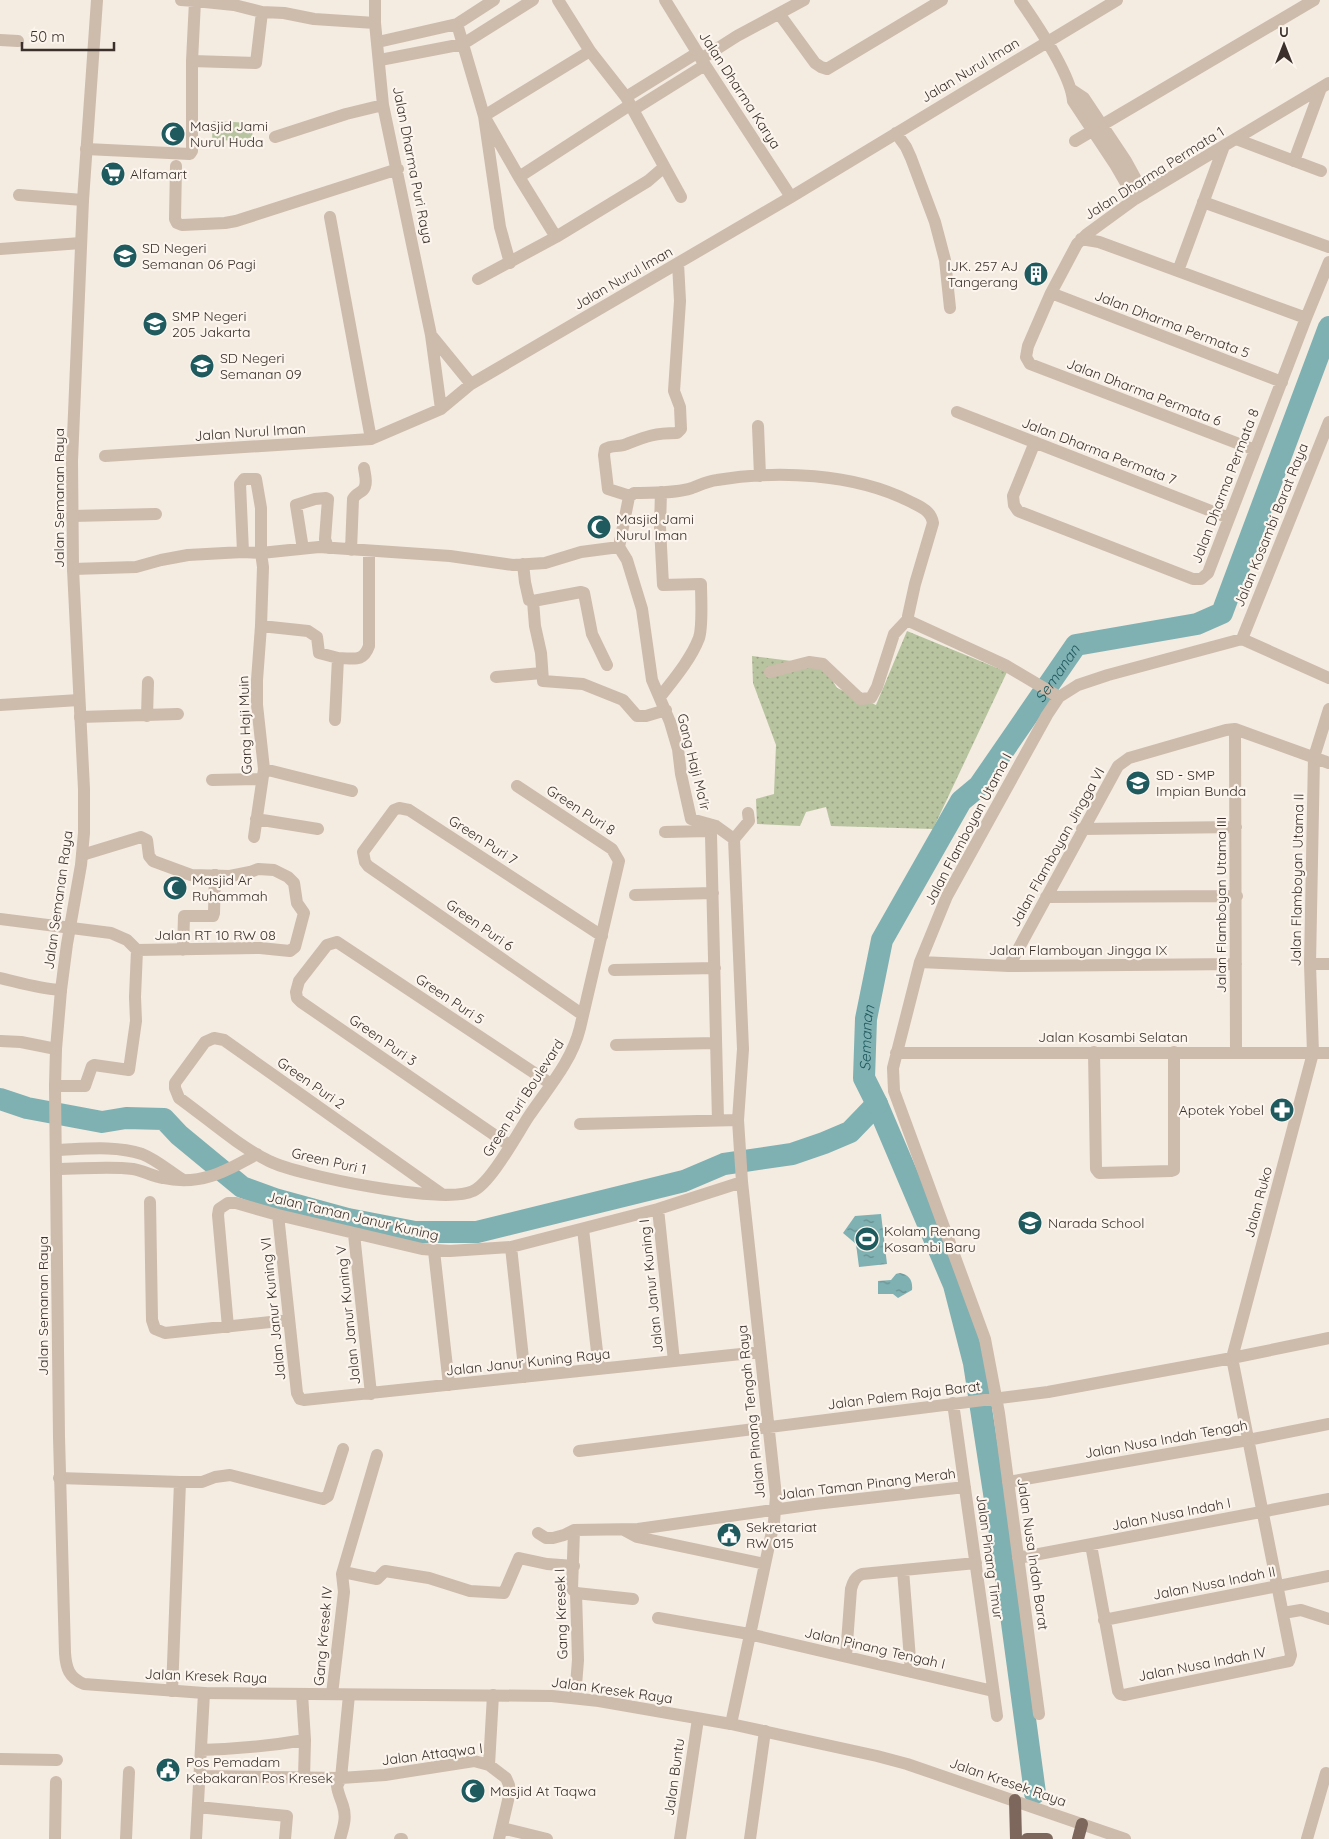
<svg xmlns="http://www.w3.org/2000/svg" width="1329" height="1839" font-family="Quicksand,sans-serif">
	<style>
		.grass { fill: url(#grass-dots) }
		.garden { fill: #b8c4a0 }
		.water { fill: url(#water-ripples) }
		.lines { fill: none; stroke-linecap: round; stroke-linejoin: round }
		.river { stroke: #7fb0b2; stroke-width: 22 }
		.minor { stroke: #cdbbac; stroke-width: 12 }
		.tertiary { stroke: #cdbbac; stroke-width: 12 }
		.primary { stroke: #7d675c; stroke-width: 12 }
		.labels { text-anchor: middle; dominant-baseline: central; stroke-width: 4.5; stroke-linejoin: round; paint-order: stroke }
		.street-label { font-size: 14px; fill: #3b302b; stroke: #fbf5ee }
		.poi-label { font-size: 14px; fill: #3b302b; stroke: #fbf5ee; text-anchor: start }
		.water-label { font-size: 15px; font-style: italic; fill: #1f5a5e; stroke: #fbf5ee }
	</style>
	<defs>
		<pattern id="grass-dots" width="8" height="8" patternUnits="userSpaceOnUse" patternTransform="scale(1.25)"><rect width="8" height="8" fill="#b8c4a0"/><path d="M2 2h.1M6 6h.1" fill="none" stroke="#97a083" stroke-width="1.8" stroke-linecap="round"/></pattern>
		<pattern id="water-ripples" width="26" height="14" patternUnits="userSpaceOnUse" patternTransform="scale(1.25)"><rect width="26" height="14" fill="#7fb0b2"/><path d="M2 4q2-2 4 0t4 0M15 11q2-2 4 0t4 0" fill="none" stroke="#699091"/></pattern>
	</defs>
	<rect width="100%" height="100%" fill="#f4ebe1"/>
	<path class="grass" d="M907 631 1007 672 933 829 831 826 826 807 806 812 800 826 757 824 756 799 774 794 776 745 753 683 752 656 823 665 837 688 876 705Z"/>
	<path class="garden" d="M213 121 253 123 252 141 212 140Z"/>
	<path class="water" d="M881 1214 887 1264 859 1267 856 1244 843 1233 855 1216Z
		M900 1273C909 1275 913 1280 912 1290L898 1298 893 1294H878V1281L891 1280 896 1274Z"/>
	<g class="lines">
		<g class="river">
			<path d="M0 1099 27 1108 102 1122 126 1118 164 1119 179 1135 242 1187 275 1199 348 1219 415 1232H477L684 1181 724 1164 792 1154 824 1143 850 1132 877 1104 954 1285 974 1363 998 1519 1035 1793"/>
			<path id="s1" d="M877 1104 864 1078 866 1019 882 940 961 801 979 786 1076 645 1197 624 1222 613 1329 327"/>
		</g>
		<path class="minor" d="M181 0 195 1
			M375 0V23L383 105 431 335 441 409
			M558 0 590 51 626 97 681 197
			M665 0 705 65 791 197
			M1020 0C1036 23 1071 75 1073 101L1116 166 1135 199
			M262 12 256 63 192 61 195 1 234 5 262 12 284 13 314 19 375 23
			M780 15 815 63 821 67 827 69 942 0
			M457 24 484 116 500 227 510 263
			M0 40 18 41
			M378 42 457 24 494 0
			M701 59 737 36 804 0
			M380 60 463 44 533 0
			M1072 90 1084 98 1126 161 1144 194
			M626 97 697 53
			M633 110 705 65
			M896 133 906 147 911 158 935 222 945 260 950 308
			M275 137 346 114 383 105
			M1236 139 1321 171
			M1075 141 1314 0
			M86 149 190 154 192 151V61
			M1294 161 1321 88
			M176 166 175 219 177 223 182 225 225 223 236 221 398 169
			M519 177 630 105
			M19 195 83 200
			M1203 202 1329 247
			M330 217 371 439
			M556 237 519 177 484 116 590 51
			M1081 239 1099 242 1306 318
			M0 249 81 243
			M1178 271 1224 146
			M478 279 556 237 648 181 663 168
			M1051 293 1282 382
			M431 335 471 384
			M957 412 1229 518
			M758 426 760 476
			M1035 442 1013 496 1014 505 1018 511 1193 579H1201L1208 573 1306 318 1329 262
			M1255 450 1030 364 1026 357 1028 346 1051 293 1077 244 1087 234 1135 199 1329 83
			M105 456 371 439 441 409 471 384 791 197 1117 0
			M630 496 608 489 604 455 605 449C611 445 617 447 624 445 645 437 653 433 677 433L681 429 680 407 674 391 680 301 678 263
			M72 516 156 514
			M619 547 629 497 634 493C653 492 674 494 692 488 700 485 708 481 717 480 777 470 853 473 909 501 919 506 931 510 933 523L915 584 908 616 909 621 1005 665 1059 697
			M619 547 627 560 642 609 652 680 670 722 678 749 681 774 691 819 716 826 734 839
			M303 549 296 505 315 499 326 498 328 499 325 539 328 548
			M351 550 353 499C356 493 359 494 363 490 368 485 365 475 364 468
			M243 552 240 484 244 479H256L261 508V553L263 567 261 626 257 680V705L264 769 254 837
			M523 564 525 582 529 600 533 601 535 626 541 653 543 681 583 684 623 700 637 716H646L666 710
			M73 569 136 567 161 560 188 555 243 552 261 553 319 547 450 556 513 565 545 563 581 552 619 547
			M533 601 581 592 584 593 592 634 607 665
			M261 626 308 631 317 637 319 653 338 658 335 720
			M1242 639 1329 422
			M338 658C353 658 363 663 369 646V551
			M770 672 809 662 823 664 860 699 871 698 877 687 894 634 908 619
			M496 677 542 673
			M660 697C674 679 691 659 699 638 703 626 701 598 701 584L663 585 660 527 661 492
			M0 705 79 700
			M147 716 148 682
			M80 717 178 714
			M1235 729 1236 1052
			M264 769 352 791
			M212 780 262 779
			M256 819 318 829
			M1082 829 1236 827
			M665 832 708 831 711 835 718 1120
			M635 895 713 893
			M1046 897 1237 896
			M0 919 111 933 127 940 137 950 260 948 290 951 295 947 304 913 297 903 294 883 288 877 274 870 258 869 250 872 230 876 191 875 153 861 149 856 147 840 141 837 82 855
			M183 950 184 916H213L214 913 215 875
			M920 962 1009 966 1236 964
			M1310 964H1329
			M1009 966 1118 766 1129 758 1226 730 1235 729 1329 763
			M614 970 715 968
			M0 978C21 983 40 989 61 990
			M583 1015 368 866 365 862 363 852 394 810 399 808 409 810 602 936
			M0 1041 21 1042 56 1049
			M616 1045 716 1043
			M1094 1052 1096 1169 1099 1173 1171 1171 1174 1170V1052
			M896 1053H1329
			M55 1086H85L92 1066 94 1065 129 1070 136 1021 135 997 137 950
			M580 1124 738 1120
			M509 1145 301 1002 297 998 296 992 299 981 327 945 337 942 551 1084
			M56 1150C84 1149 115 1145 142 1154 157 1160 169 1171 182 1179
			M56 1169C82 1169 108 1166 133 1169 144 1171 152 1176 163 1178 200 1186 225 1172 257 1154
			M443 1195 224 1040 214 1038 205 1042 175 1083V1088L179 1098C207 1118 238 1146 269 1161 299 1176 445 1205 473 1191 491 1183 517 1134 529 1116 548 1088 572 1061 580 1028L619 861 612 849 517 786
			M150 1202 152 1320 155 1329 165 1333 289 1320
			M658 1209 674 1361
			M278 1215 297 1393 300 1399 304 1400 760 1352
			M583 1229 599 1369
			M354 1234 371 1394
			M511 1247 525 1377
			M434 1251 449 1385
			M228 1327 218 1215 219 1209 228 1203H236L278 1215 422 1249 450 1251 511 1247 658 1209 742 1182
			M953 1403 997 1716
			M579 1451 1048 1392 1232 1358 1329 1338
			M59 1478 180 1482H202L215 1477 230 1475 323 1499 328 1496 343 1449
			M1008 1482 1248 1440 1329 1424
			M574 1530 572 1589 576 1593 578 1660 575 1698
			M624 1530 637 1537 765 1564
			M538 1533 546 1538H553L564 1535 574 1530 638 1529 815 1504 965 1487
			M1091 1545 1118 1691 1120 1694 1124 1695 1289 1661 1291 1655 1232 1358 1313 1053 1310 964 1314 757 1329 709
			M1018 1558 1329 1499
			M903 1570 911 1672
			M342 1574 377 1455
			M576 1593 633 1599
			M1283 1613 1301 1610 1329 1619
			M658 1618 749 1634 993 1691
			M1104 1620 1329 1576
			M846 1656 851 1589C853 1582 855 1577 862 1574L976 1563
			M172 1691 180 1482
			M302 1694 305 1740 304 1778
			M332 1694 344 1592 342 1574 348 1573 377 1579 385 1571 429 1578 470 1591 504 1593 519 1558 547 1564 574 1566
			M1039 1714 999 1413 985 1339 894 1091 893 1068 920 962 947 896 1047 715 1059 697 1078 685 1108 675 1242 639 1329 678
			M731 1724 774 1522 776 1496 742 1182 738 1120 743 1049 734 839 749 821 748 813
			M201 1750C236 1749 270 1746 305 1740
			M0 1759 57 1760
			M489 1765 493 1695
			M200 1776 341 1778 385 1775 474 1761 489 1765 506 1778 509 1785V1796L499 1839
			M198 1807 287 1816 285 1839
			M502 1828 547 1839
			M55 1839 56 1782
			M126 1839 129 1772
			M196 1839 204 1693
			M340 1839C343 1828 347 1818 343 1806 341 1799 338 1794 337 1786L341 1778 349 1695
			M400 1839H402
			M680 1839 698 1719
			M750 1839 765 1731
			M1307 1839 1326 1773"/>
		<path class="tertiary" d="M97 0 83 200 72 461 73 569 84 789V833L81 865 67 944 61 990 56 1049 55 1086 59 1437 65 1653C66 1668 69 1678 84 1684L204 1693 552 1696 599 1701 731 1724 877 1756 907 1764 1125 1839"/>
		<path class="primary" d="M1015 1800 1016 1839
			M1027 1839H1047
			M1078 1839 1082 1824"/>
	</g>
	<defs>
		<symbol id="mosque-disc" viewBox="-11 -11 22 22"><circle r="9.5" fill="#1f5a5e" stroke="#fbf5ee"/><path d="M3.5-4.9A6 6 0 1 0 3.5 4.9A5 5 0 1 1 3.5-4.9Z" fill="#fff"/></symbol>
		<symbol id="supermarket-disc" viewBox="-11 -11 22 22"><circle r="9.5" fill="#1f5a5e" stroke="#fbf5ee"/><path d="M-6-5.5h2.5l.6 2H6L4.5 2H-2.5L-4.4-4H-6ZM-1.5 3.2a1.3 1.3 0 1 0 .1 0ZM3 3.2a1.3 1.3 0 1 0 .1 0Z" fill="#fff"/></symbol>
		<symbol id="school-disc" viewBox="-11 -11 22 22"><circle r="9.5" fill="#1f5a5e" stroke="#fbf5ee"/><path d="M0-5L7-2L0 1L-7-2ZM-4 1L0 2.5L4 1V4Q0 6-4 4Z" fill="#fff"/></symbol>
		<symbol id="building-disc" viewBox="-11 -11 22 22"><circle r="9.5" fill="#1f5a5e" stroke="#fbf5ee"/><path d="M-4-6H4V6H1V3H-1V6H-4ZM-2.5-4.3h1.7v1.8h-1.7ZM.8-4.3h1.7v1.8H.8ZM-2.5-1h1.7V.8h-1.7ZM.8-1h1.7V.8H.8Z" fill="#fff"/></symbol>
		<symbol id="pharmacy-disc" viewBox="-11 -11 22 22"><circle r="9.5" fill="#1f5a5e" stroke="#fbf5ee"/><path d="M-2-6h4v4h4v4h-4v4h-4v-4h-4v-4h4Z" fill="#fff"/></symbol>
		<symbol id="stadium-disc" viewBox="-11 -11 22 22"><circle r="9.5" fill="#1f5a5e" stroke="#fbf5ee"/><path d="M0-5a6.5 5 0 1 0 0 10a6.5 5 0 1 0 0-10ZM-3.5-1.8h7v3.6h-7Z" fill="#fff"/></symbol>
		<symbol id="civic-disc" viewBox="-11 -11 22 22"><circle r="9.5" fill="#1f5a5e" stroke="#fbf5ee"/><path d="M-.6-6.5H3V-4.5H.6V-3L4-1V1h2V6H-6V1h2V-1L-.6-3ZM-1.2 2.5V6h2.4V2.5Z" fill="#fff"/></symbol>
	</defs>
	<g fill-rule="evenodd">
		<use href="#mosque-disc" x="159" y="120" width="28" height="28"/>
		<use href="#supermarket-disc" x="99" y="160" width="28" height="28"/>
		<use href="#school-disc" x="111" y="242" width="28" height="28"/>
		<use href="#building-disc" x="1022" y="260" width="28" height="28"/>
		<use href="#school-disc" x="141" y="310" width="28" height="28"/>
		<use href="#school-disc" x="188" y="352" width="28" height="28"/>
		<use href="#mosque-disc" x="585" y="513" width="28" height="28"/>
		<use href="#school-disc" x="1124" y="769" width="28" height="28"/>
		<use href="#mosque-disc" x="161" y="874" width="28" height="28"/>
		<use href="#pharmacy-disc" x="1268" y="1096" width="28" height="28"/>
		<use href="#school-disc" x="1016" y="1209" width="28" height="28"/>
		<use href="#stadium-disc" x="853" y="1225" width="28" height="28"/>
		<use href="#civic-disc" x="715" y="1521" width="28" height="28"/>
		<use href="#civic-disc" x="154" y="1756" width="28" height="28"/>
		<use href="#mosque-disc" x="459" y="1777" width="28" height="28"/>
	</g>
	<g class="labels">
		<g class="street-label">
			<text transform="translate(970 70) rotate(-31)">Jalan Nurul Iman</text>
			<text transform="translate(740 90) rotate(57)">Jalan Dharma Karya</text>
			<text transform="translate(413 165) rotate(79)">Jalan Dharma Puri Raya</text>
			<text transform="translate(1154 173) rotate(-32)">Jalan Dharma Permata 1</text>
			<text transform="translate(623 278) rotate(-30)">Jalan Nurul Iman</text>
			<text transform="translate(1172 324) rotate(21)">Jalan Dharma Permata 5</text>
			<text transform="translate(1144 392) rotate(21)">Jalan Dharma Permata 6</text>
			<text transform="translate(250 432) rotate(-4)">Jalan Nurul Iman</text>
			<text transform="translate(1099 451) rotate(21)">Jalan Dharma Permata 7</text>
			<text transform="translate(1225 486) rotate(-69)">Jalan Dharma Permata 8</text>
			<text transform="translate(59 498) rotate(-90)">Jalan Semanan Raya</text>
			<text transform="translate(1271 525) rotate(-68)">Jalan Kosambi Barat Raya</text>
			<text transform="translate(245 725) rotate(-92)">Gang Haji Muin</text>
			<text transform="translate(694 762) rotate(76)">Gang Haji Ma'ir</text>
			<text transform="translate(581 810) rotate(33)">Green Puri 8</text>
			<text transform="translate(968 829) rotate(-62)">Jalan Flamboyan Utama I</text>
			<text transform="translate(483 840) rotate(33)">Green Puri 7</text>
			<text transform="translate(1057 847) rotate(-61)">Jalan Flamboyan Jingga VI</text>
			<text transform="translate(1297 880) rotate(-89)">Jalan Flamboyan Utama II</text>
			<text transform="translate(58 900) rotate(-82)">Jalan Semanan Raya</text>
			<text transform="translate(1221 905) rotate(-90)">Jalan Flamboyan Utama III</text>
			<text transform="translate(480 925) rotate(35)">Green Puri 6</text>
			<text x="215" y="935">Jalan RT 10 RW 08</text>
			<text x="1078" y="950">Jalan Flamboyan Jingga IX</text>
			<text transform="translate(450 999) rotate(34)">Green Puri 5</text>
			<text x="1113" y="1037">Jalan Kosambi Selatan</text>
			<text transform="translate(383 1040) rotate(35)">Green Puri 3</text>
			<text transform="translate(311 1083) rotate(35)">Green Puri 2</text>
			<text transform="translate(523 1098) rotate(-57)">Green Puri Boulevard</text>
			<text transform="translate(329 1161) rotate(13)">Green Puri 1</text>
			<text transform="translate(1258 1202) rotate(-75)">Jalan Ruko</text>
			<text transform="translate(353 1216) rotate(13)">Jalan Taman Janur Kuning</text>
			<text transform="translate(651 1286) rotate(-96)">Jalan Janur Kuning I</text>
			<text transform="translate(43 1306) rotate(-90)">Jalan Semanan Raya</text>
			<text transform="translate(273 1309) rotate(-96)">Jalan Janur Kuning VI</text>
			<text transform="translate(348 1315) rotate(-96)">Jalan Janur Kuning V</text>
			<text transform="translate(528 1362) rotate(-6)">Jalan Janur Kuning Raya</text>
			<text transform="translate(904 1395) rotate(-7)">Jalan Palem Raja Barat</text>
			<text transform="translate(751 1412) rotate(-96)">Jalan Pinang Tengah Raya</text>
			<text transform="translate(1166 1439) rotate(-10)">Jalan Nusa Indah Tengah</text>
			<text transform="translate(867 1484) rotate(-7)">Jalan Taman Pinang Merah</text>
			<text transform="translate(1171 1514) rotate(-11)">Jalan Nusa Indah I</text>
			<text transform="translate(1033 1554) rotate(82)">Jalan Nusa Indah Barat</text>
			<text transform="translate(990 1557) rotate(82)">Jalan Pinang Timur</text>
			<text transform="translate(1214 1583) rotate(-11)">Jalan Nusa Indah II</text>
			<text transform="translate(561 1614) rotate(-92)">Gang Kresek I</text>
			<text transform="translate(323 1636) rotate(-85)">Gang Kresek IV</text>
			<text transform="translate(875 1648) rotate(13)">Jalan Pinang Tengah I</text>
			<text transform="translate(1202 1664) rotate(-11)">Jalan Nusa Indah IV</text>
			<text transform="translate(206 1676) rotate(2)">Jalan Kresek Raya</text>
			<text transform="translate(612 1690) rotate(8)">Jalan Kresek Raya</text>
			<text transform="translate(432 1754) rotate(-7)">Jalan Attaqwa I</text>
			<text transform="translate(674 1777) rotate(-82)">Jalan Buntu</text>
			<text transform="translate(1008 1782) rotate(19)">Jalan Kresek Raya</text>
		</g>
		<g class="poi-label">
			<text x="190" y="126">Masjid Jami<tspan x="190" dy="16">Nurul Huda</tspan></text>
			<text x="130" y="174">Alfamart</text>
			<text x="142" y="248">SD Negeri<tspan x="142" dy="16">Semanan 06 Pagi</tspan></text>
			<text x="1018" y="266" text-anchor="end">IJK. 257 AJ<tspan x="1018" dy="16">Tangerang</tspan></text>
			<text x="172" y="316">SMP Negeri<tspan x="172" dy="16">205 Jakarta</tspan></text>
			<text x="220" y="358">SD Negeri<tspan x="220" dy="16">Semanan 09</tspan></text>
			<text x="616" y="519">Masjid Jami<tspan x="616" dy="16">Nurul Iman</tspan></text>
			<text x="1156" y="775">SD - SMP<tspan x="1156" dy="16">Impian Bunda</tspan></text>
			<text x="192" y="880">Masjid Ar<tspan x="192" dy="16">Ruhammah</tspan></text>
			<text x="1264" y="1110" text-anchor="end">Apotek Yobel</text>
			<text x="1048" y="1223">Narada School</text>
			<text x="884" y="1231">Kolam Renang<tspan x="884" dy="16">Kosambi Baru</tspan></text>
			<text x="746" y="1527">Sekretariat<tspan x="746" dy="16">RW 015</tspan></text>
			<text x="186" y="1762">Pos Pemadam<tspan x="186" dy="16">Kebakaran Pos Kresek</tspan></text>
			<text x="490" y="1791">Masjid At Taqwa</text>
		</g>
		<g class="water-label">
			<text stroke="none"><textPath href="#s1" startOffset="489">Semanan</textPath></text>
			<text stroke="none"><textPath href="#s1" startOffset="69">Semanan</textPath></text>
		</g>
	</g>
	<g transform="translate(1284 45)" stroke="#fbf5ee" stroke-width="4" paint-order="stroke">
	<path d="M0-4L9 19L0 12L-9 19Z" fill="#3b302b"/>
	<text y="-8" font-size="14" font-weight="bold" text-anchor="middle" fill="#3b302b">U</text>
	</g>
	<path d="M22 42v8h92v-8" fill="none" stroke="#3b302b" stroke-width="2.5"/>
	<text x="30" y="42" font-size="15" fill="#3b302b" stroke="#fbf5ee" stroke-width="4" paint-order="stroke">50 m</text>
</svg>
